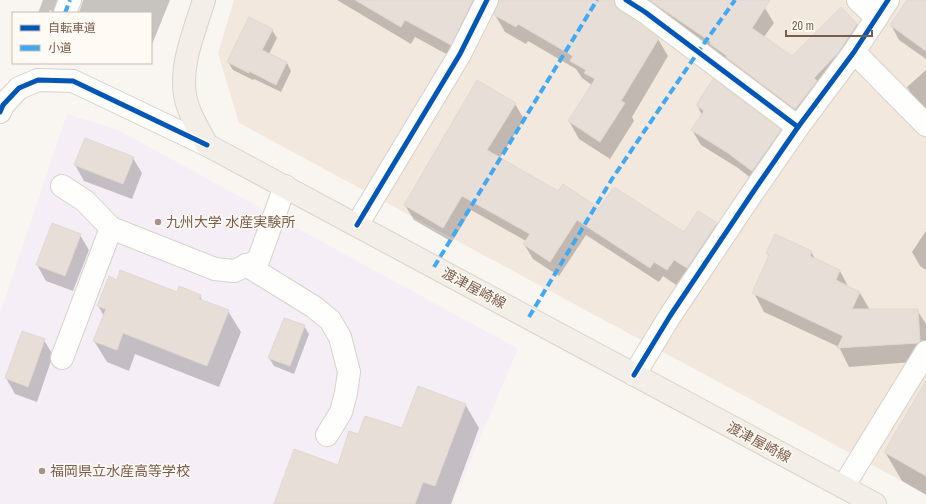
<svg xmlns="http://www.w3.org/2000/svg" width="926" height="504" viewBox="0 0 926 504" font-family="'Archivo Narrow','Noto Sans JP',sans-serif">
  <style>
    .residential { fill: #f2e8de }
    .education { fill: #f6eef6 }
    .shadow { fill: #0003 }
    .building { fill: #e6ded7; stroke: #e2d8d2 }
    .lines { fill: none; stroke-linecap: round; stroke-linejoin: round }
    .minor-casing { stroke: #d7d1cb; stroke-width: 24 }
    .major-casing { stroke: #dad1cc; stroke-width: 24 }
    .minor { stroke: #fefefd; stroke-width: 22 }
    .major { stroke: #f3eee8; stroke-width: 22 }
    .quiet { stroke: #3fa9f5; stroke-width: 4; stroke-dasharray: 8 4; stroke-linecap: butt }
    .cycleway-casing { stroke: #fffaf3; stroke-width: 8 }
    .cycleway { stroke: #0057b8; stroke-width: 5 }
    .poi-dot { fill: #a69286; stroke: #fffaf3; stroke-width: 1.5 }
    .labels { text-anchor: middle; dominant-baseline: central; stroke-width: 3; stroke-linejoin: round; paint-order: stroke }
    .poi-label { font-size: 14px; fill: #7a5c4d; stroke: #fffaf3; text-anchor: start }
    .street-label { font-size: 14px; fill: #7a5c4d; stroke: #fffaf3 }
  </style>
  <rect width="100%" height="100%" fill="#f9f5f0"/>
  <!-- residential -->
  <path class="residential" d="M234,0H926V494L239,123L218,53Z"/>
  <!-- education -->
  <path class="education" d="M67,114L118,130L518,349L452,504H0V314Z"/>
  <!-- shadow -->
  <g class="shadow">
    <path d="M43,0H70L61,13H53L51,10L49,11L51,13H38Z"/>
    <path d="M83,0H170L151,47V13H79Z"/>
    <path d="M337,0H597L658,39L668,56L632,117L634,121L610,159L579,139L569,121L592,85L582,78L576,69L528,41L526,44L505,32L495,15L498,5H496L461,62L415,37L411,44Z"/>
    <path d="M646,0H755L765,8L774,23L764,37L792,57L857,24L865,40L804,124Z"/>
    <path d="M909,0H926V59L899,40L891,25Z"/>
    <path d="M272,30L277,38L269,54L287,63L291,71L281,92L254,79L253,80L233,70L228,62Z"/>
    <path d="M926,70V113L916,102L907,87Z"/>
    <path d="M515,104L524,119L500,158L558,193L599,210L684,234L716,224L725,239L696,283L683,275L676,285L663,276L659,282L586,235L559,276L533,259L524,244L526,241L471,210L452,242L414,220L405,205Z"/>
    <path d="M697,105L780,130L789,146L761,186L738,168L701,145L692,130L702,115Z"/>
    <path d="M133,158L142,173L132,199L84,181L75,165Z"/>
    <path d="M926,231V270L920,266L912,252Z"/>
    <path d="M80,235L89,250L73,291L46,281L37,265Z"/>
    <path d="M811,252L816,260L840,271L849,288L860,293L870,310H917L926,324V361L849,367L839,347L764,312L754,293L769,257L767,253Z"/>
    <path d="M117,281L177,293L200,296L203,302L228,311L241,332L219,387L135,354L129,371L107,362L94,341L104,316L98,306Z"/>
    <path d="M304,326L309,334L294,374L274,366L269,358Z"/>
    <path d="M44,340L53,355L37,402L15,394L6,378Z"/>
    <path d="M465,404L479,428L451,504H275L338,467L359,435L403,430Z"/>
    <path d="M926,407V495L902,481L885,452Z"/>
  </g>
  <!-- building -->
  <g class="building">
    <path d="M355,0H473L451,45L405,20L401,27Z"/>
    <path d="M499,0H614L615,6L619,10L659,38L621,101L625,103L600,142L568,121L595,79L584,73L586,70L570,61L573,56L518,24L516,27L494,15Z"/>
    <path d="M649,0H770L752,28L792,56L841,7L857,24L838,53L814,78L817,81L795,109L726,57L727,56L710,44L711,42Z"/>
    <path d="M907,0H926V51L890,25Z"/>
    <path d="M249,17L273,29L262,50L287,62L276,85L249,71V73L227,62Z"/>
    <path d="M713,79L781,130L752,171L728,153L691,130L704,111L696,105Z"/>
    <path d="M477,80L516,103L487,150L558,191L563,184L599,208L614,187L684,232L698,211L717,223L687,268L674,260L667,270L654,262L650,268L577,220L550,262L523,244L530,234L462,196L443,228L404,205Z"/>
    <path d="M85,138L134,157L123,184L74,165Z"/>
    <path d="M52,223L81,234L65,276L36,265Z"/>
    <path d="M775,234L812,251L810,256L840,270L836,280L860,292L852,309H918L920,341L918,343L837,348L843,336L752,293L769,255L766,253Z"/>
    <path d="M120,270L177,292L179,286L201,295L199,299L229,310L207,366L123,333L117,350L93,341L106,309L97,306L109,276L117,280Z"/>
    <path d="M284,318L305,325L290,366L268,358Z"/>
    <path d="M22,331L45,339L28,387L5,378Z"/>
    <path d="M926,381V476L884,452Z"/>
    <path d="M418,386L466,404L435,486L423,482L415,504H274L294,449L338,465L349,431L358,434L365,416L402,428Z"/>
  </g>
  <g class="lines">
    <defs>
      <g id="minor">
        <path d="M626,0L645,12L798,127"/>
        <path d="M858,0L877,18"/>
        <path d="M65,13L70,0"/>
        <path d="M854,52L926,125"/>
        <path d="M0,112L3,105L19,88L38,80L73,81L207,145"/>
        <path d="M62,186L85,201L111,228L62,358"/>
        <path d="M357,225L460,54L487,0"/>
        <path d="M111,228L215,269L234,271L258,261L285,186"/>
        <path d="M246,265L314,307L330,320L340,337L349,372L346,393L341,412L327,435"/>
        <path d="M634,375L670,316L751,195L798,127L854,52L888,0"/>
        <path d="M843,487L926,352"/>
      </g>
      <path id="major" d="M204,0C195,30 180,63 185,95C188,113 199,130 207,145L875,504"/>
    </defs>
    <!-- minor casing -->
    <use href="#minor" class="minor-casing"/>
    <!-- major casing -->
    <use href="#major" class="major-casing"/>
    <!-- minor -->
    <use href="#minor" class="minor"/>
    <!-- major -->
    <use href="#major" class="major"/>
    <!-- quiet -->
    <g class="quiet">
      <path d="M65,13L70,0"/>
      <path d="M434,267L597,0"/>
      <path d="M529,317L612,179L698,52L735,0"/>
    </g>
    <defs>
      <g id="cycleway">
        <path d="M626,0L645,12L798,127"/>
        <path d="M0,112L3,105L19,88L38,80L73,81L207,145"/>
        <path d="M357,225L460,54L487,0"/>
        <path d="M634,375L670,316L751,195L798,127L854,52L888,0"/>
      </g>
    </defs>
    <!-- cycleway casing -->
    <use href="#cycleway" class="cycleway-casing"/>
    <!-- cycleway -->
    <use href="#cycleway" class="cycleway"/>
  </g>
  <!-- markers -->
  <g class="poi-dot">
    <circle cx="158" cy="222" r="4"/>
    <circle cx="42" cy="471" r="4"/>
  </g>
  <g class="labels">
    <!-- poi labels -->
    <g class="poi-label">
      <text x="166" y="222">九州大学 水産実験所</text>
      <text x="50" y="471">福岡県立水産高等学校</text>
    </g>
    <!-- street labels -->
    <g class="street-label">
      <text transform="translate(474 288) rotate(28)">渡津屋崎線</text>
      <text transform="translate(759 442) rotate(28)">渡津屋崎線</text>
    </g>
  </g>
  <!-- legend -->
  <rect x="12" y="12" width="140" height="52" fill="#fffaf3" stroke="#cabbb1"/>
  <rect x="20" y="25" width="20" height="6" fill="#0057b8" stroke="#cabbb1"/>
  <text x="48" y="32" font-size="12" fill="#7a5c4d">自転車道</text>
  <rect x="20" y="45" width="20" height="6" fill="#3fa9f5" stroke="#cabbb1"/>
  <text x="48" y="52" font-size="12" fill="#7a5c4d">小道</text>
  <!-- scale -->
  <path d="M786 30v6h86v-6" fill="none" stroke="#7a5c4d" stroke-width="2"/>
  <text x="792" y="30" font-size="12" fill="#7a5c4d" stroke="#fffaf3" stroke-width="3" paint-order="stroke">20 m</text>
</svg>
